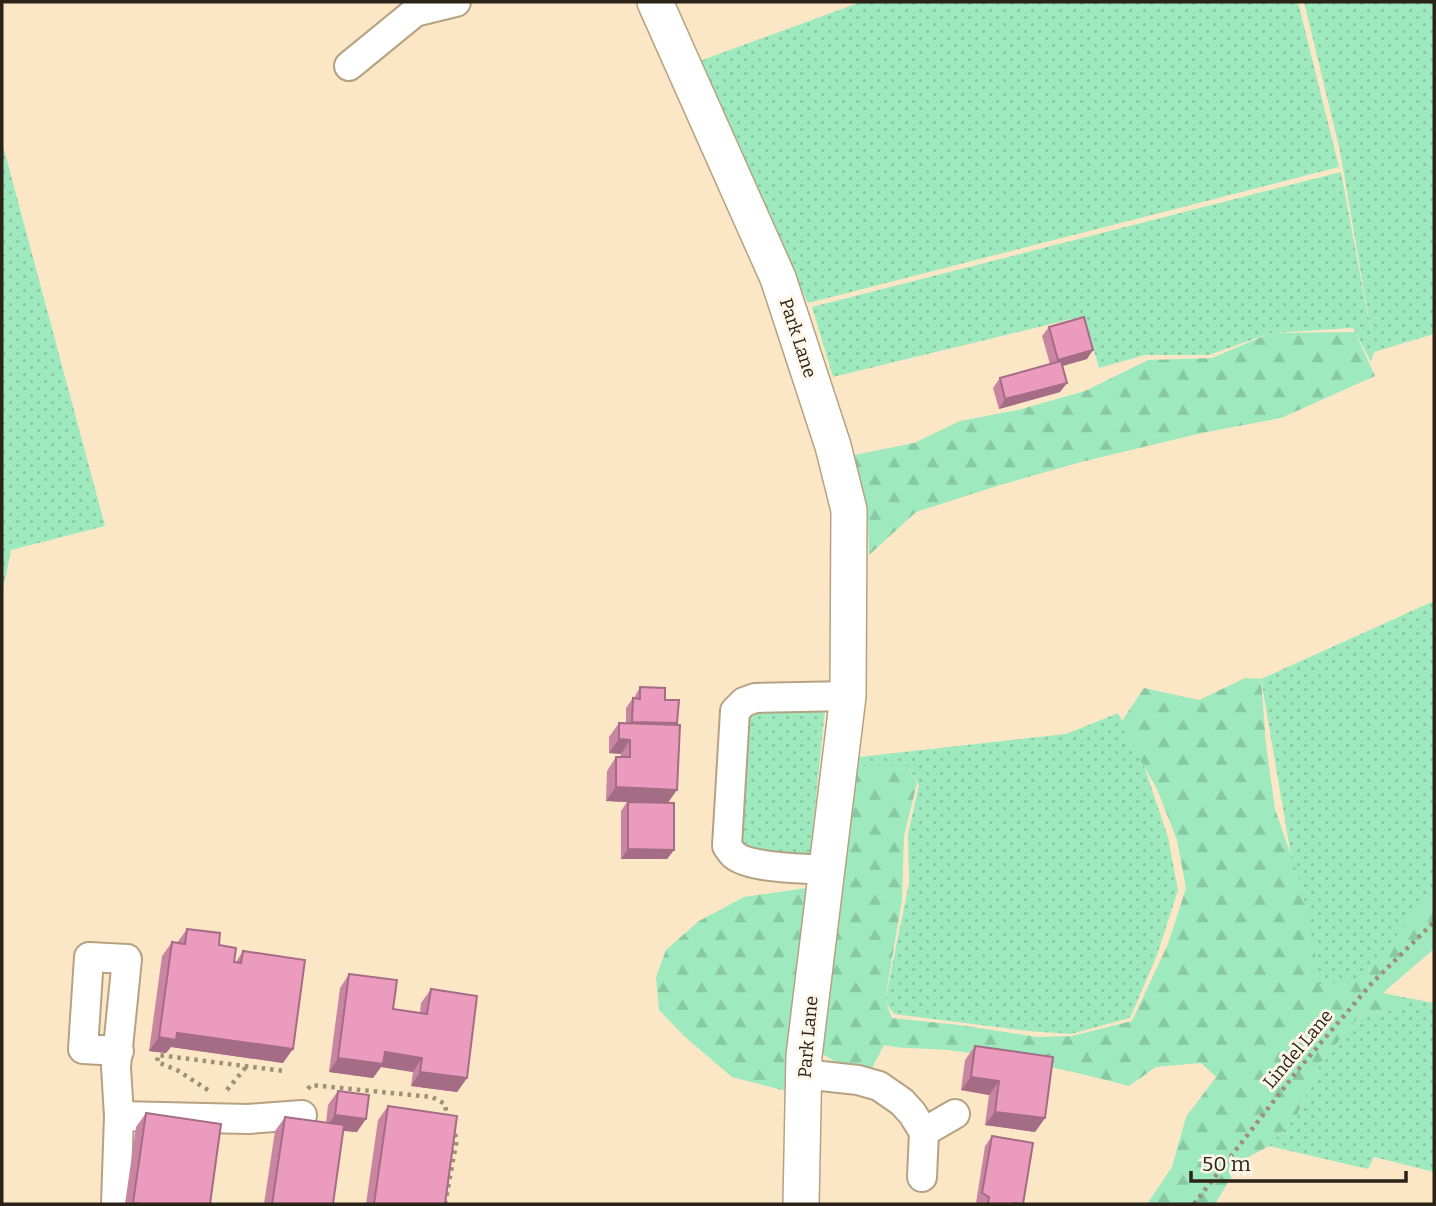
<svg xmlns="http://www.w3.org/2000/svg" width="1436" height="1206" viewBox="0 0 1436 1206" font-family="Bitter,serif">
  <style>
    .grass { fill: url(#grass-dots) }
    .forest { fill: url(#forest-firs) }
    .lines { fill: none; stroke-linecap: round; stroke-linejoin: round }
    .minor-casing { stroke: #b5a282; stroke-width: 32 }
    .major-casing { stroke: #b5a282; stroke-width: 38 }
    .path { stroke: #9e8f77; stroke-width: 4.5; stroke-dasharray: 3.5 5; stroke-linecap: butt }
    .minor { stroke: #fff; stroke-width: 28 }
    .major { stroke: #fff; stroke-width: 35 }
    .wall { fill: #ca85a3 }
    .shaded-wall { fill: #a46c85 }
    .building { fill: #eb9bbe; stroke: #a46c85; stroke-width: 2 }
    .labels { text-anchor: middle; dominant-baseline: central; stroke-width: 6; stroke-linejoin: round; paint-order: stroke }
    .street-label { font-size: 18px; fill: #2b2317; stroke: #fef6e9 }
  </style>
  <defs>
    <pattern id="grass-dots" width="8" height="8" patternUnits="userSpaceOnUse" patternTransform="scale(1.75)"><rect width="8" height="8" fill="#9ee9be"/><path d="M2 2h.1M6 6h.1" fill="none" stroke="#88c8a3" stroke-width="1.8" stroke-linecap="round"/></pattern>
    <pattern id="forest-firs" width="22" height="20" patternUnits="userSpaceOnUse" patternTransform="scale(1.75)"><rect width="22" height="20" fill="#9ee9be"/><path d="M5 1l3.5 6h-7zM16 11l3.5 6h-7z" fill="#88c8a3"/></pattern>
  </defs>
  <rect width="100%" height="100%" fill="#fbe7c5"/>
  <!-- grass -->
  <g class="grass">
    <path d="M861,2H1298L1339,167L808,303L735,151L697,62Z"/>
    <path d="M1304,2H1434V334L1374,352L1371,362L1353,328L1271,333L1209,355H1145L1099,368L1084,316L833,377L812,307L1341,172L1373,343L1340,151Z"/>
    <path d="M2,142L105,526L11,550L2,594Z"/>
    <path d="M1434,601V949L1377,998L1314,991L1261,679Z"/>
    <path d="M767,709H825L810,856L760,853L741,841L749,716Z"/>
    <path d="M1118,713L1143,763L1168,837L1178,890L1157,955L1130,1018L1071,1034L1028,1031L894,1014L885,1001L909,883L908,834L919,785L907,766L855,768L859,757L1066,734Z"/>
    <path d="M1403,997L1434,1003V1172L1374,1157L1368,1169L1269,1146L1297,1115L1321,1062L1361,1014C1380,1013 1392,1015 1403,997Z"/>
  </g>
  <!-- forest -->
  <g class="forest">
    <path d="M1355,332L1375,376L1281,418L1202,433L1081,462L997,486L916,512L869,555L868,514L854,455L914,443L960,421L1018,410L1085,391L1148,360L1212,358L1271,333Z"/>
    <path d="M1245,678L1261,679L1266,745L1275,809L1301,885L1314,947L1319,984L1356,982L1385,951L1417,909L1434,892V942L1421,953L1383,993L1403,997C1392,1015 1380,1013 1361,1014L1321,1062L1297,1115L1269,1146L1241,1161L1215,1204H1147L1172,1167L1186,1117L1216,1077L1201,1063L1156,1067L1129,1086C1070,1070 1009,1057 948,1050C926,1048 907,1050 884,1045L870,1072H854L819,1052L850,794L859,766H907L917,783L904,836L902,900L885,1000L892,1018L959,1025L1037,1037L1072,1036L1132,1021L1168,944L1186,888L1177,840L1157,789L1120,724L1144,688L1199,700Z"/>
    <path d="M806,888L790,1025L786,1091L732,1077L685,1037L659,1010L656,977L666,950L699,921L744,897Z"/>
  </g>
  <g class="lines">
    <defs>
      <g id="minor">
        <path d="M349,66L415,12L456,2"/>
        <path d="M827,870C805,868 751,869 734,855C731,852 729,849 727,846L735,711L744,702L755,698L848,696"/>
        <path d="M803,1074L858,1080L879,1086L902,1102L912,1113L924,1132L922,1177"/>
        <path d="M119,1116L248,1119L302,1115"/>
        <path d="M924,1132L955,1114"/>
        <path d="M116,1204L119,1116L116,1067L127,959L89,957L83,1049L119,1051"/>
      </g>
      <path id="major" d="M655,2L778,278L833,446L849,510L848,696L804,1056L801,1204"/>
    </defs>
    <!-- minor casing -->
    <use href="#minor" class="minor-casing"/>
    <!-- major casing -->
    <use href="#major" class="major-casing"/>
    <!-- path -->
    <g class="path">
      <path d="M308,1089L311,1085L432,1097L445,1104L447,1117"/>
      <path d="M208,1090L177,1070L157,1062L158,1055L284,1071"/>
      <path d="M227,1090L246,1067"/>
      <path d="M445,1204L457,1139L453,1130"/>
      <path d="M1194,1204L1297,1071L1371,984L1434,922"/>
    </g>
    <!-- minor -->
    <use href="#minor" class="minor"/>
    <!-- major -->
    <use href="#major" class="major"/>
  </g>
  <!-- wall -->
  <g class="wall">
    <path d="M1049,327L1087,359L1062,366L1060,392L999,409L993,388L1000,378L1050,364L1042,336Z"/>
    <path d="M640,687L665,700L676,725L668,803L674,850L667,859H621V811L627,802L606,801L607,771L616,757H620L621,754L609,753V737L619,723H626V708L633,698H634Z"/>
    <path d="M187,929L219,945L234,962H236L243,951L283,1063L171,1047L166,1053L149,1051L162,956L172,942L177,943Z"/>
    <path d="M349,974L393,1009L420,1013L421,1003L431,989L467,1078L457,1092L411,1086L413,1072L381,1067L373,1078L329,1072L340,988Z"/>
    <path d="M975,1046L1045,1118L1035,1132L985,1125L989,1095L961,1090L965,1060Z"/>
    <path d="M338,1091L357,1132L343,1131L333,1204H264L275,1131L285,1117L326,1123L328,1105Z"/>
    <path d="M388,1106L445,1204H366L378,1120Z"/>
    <path d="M146,1113L210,1204H125L136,1127Z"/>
    <path d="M992,1136L1023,1204H979L976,1203L985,1146Z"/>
  </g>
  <!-- shaded-wall -->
  <g class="shaded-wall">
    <path d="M1093,350L1087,359L1052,369L1058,360Z"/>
    <path d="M1067,383L1060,392L999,409L1005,399Z"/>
    <path d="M632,722L677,723L671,732L626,731Z"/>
    <path d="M619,739L630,740L621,754L609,753Z"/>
    <path d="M616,787L677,790L667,804L606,801Z"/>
    <path d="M628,849L674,850L667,859H621Z"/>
    <path d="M177,1033L293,1049L283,1063L171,1047L166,1053L149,1051L159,1037Z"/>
    <path d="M385,1052L422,1058L413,1072L381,1067L373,1078L329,1072L338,1058Z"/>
    <path d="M420,1072L467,1078L457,1092L411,1086Z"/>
    <path d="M971,1077L999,1081L989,1095L961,1090Z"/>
    <path d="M995,1112L1045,1118L1035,1132L985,1125Z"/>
    <path d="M335,1115L366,1119L357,1132L325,1129Z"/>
  </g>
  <!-- building -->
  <g class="building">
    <path d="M1084,317L1093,350L1058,360L1049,327Z"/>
    <path d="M1061,361L1067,383L1005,399L1000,378Z"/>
    <path d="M640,687L665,688V700H679L677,723L632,722L633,698L640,699Z"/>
    <path d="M619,723L680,725L677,790L616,787V757H630V740L619,739Z"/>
    <path d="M628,802L674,803V850L628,849Z"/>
    <path d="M187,929L220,933L219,945L236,948L234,962L241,963L243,951L305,960L293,1049L177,1033L176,1040L159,1037L172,942L185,944Z"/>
    <path d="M349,974L397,980L393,1009L427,1014L431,989L477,996L467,1078L420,1072L422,1058L385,1052L383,1064L338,1058Z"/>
    <path d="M975,1046L1053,1057L1045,1118L995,1112L999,1081L971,1077Z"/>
    <path d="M338,1091L369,1095L366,1119L335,1115Z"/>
    <path d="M388,1106L457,1116L445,1204H374Z"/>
    <path d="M146,1113L221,1124L210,1204H143L133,1203Z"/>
    <path d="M285,1117L344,1125L333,1204H272Z"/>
    <path d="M992,1136L1033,1143L1023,1204L1014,1203L1013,1204H988L989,1197L982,1193Z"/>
  </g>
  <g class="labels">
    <!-- street labels -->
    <g class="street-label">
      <text transform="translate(798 338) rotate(72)">Park Lane</text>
      <text transform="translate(808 1037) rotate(-85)">Park Lane</text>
      <text transform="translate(1298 1049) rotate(-50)">Lindel Lane</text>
    </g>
  </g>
  <!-- border -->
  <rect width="1436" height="1206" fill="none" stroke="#2b2317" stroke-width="7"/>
  <!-- scale -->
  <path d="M1191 1171v10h215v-10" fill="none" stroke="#2b2317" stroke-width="3.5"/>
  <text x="1202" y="1171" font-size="21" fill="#2b2317" stroke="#fef6e9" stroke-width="5" paint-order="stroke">50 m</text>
</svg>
